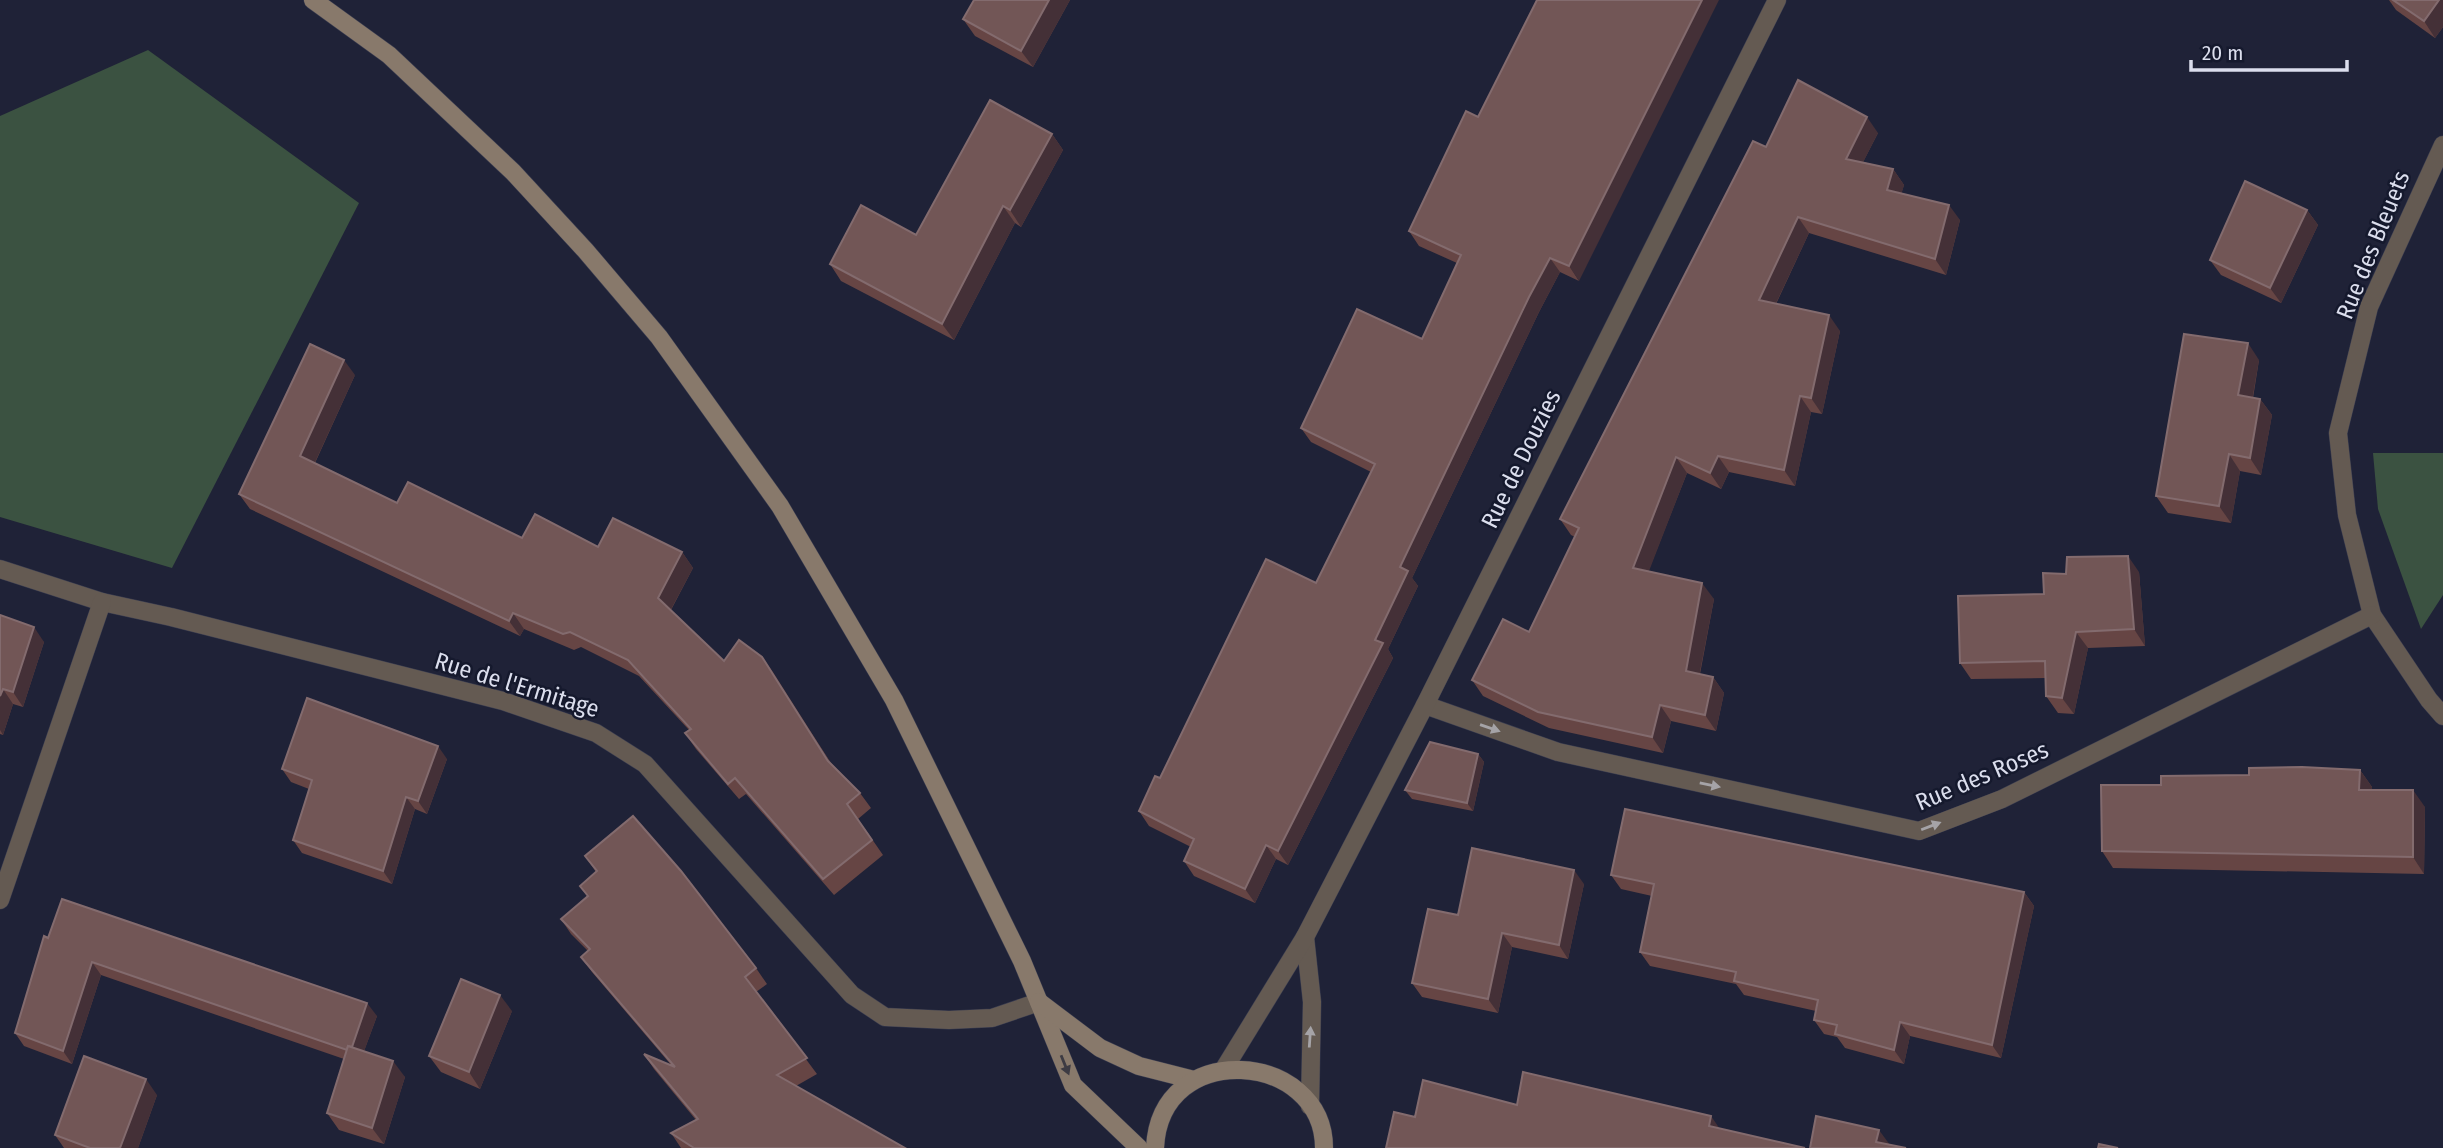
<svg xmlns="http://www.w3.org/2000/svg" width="2443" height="1148" viewBox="0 0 2443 1148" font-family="'Fira Sans Condensed',sans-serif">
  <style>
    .green { fill: #3b5241 }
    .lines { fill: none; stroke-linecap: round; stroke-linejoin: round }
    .street-casing { stroke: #393c50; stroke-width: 19 }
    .secondary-casing { stroke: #393c50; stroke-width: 19 }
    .street { stroke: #645a52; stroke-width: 18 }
    .secondary { stroke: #88796b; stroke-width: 18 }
    .wall { fill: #664544 }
    .shaded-wall { fill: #443037 }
    .building { fill: #725656; stroke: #836b6e; stroke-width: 2 }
    .oneway { fill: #a5a3a7 }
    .oneway2 { fill: #3d3b43 }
    .labels { text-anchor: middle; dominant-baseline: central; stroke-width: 5; stroke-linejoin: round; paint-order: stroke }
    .street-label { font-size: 24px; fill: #dbdeed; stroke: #15192d }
  </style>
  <rect width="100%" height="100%" fill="#1f2237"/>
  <!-- green -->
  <g class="green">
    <path d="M148,50L359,203L172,568L0,517V116Z"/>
    <path d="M2373,453H2443V595L2421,629L2378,509Z"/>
  </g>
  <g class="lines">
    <defs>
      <g id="street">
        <path d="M2443,145L2369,307L2338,433L2347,515L2372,615L2429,700L2443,716"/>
        <path d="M0,569L102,602L171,617L503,701L596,733L645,764L852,995L885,1017L949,1020L992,1018L1039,1002"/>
        <path d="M1425,705L1558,752L1919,831L2002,799L2372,615"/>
        <path d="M0,900L102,602"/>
        <path d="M1305,937L1312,1002L1310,1106"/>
        <path d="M1224,1069L1305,937L1425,705L1777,0"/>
      </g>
      <g id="secondary">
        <path d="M313,0L389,55L513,172L585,250L659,337L780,506L894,700L1022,961L1073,1085L1139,1148"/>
        <path d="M1039,1002L1100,1048L1139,1066L1194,1080"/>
        <path d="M1155,1148C1160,1037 1324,1051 1324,1148"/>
      </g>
    </defs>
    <!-- street casing -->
    <use href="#street" class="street-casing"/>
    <!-- secondary casing -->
    <use href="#secondary" class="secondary-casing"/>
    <!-- street -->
    <use href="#street" class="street"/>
    <!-- secondary -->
    <use href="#secondary" class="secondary"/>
  </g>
  <!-- wall -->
  <g class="wall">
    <path d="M974,0H1070L1033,67L975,36L963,19Z"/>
    <path d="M2389,0H2443V27L2435,38L2396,10Z"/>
    <path d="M1478,117L1579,281L1560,272L1539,312L1412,578L1418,586L1388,649L1393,658L1288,865L1276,859L1255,903L1194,876L1184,861L1191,847L1149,826L1139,811L1160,778L1316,583L1371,472L1311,442L1301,428L1422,339L1457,263L1419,246L1409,231Z"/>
    <path d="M1878,133L1863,162L1893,169L1904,185L1901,194L1960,220L1946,275L1809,233L1776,304L1840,331L1822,414L1811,412L1795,486L1729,472L1721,489L1687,473L1648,572L1714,599L1700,674L1713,677L1724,693L1716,731L1671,721L1663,753L1549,728L1483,696L1472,680L1529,632L1575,537L1571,535L1560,519L1766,147Z"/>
    <path d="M1052,134L1063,150L1021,227L1015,223L954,340L841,281L830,264L916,235Z"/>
    <path d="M2307,210L2318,225L2281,303L2221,275L2210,260Z"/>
    <path d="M2259,360L2253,398L2260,399L2272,415L2261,475L2240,471L2231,523L2168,513L2156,496Z"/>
    <path d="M355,375L315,463L397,503L522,538L598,547L682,552L693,568L671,610L724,661L762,657L831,763L860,793L871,808L858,819L883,855L834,895L746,794L739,799L696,749L685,733L689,730L639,676L581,647L574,650L524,629L520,636L250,509L239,494Z"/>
    <path d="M2139,572L2145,646L2088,648L2074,714L2058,713L2046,696V678L1971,679L1960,663L2044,594Z"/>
    <path d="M0,615L44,642L23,707L13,704L3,735L0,734Z"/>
    <path d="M1478,754L1484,762L1473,811L1412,799L1405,790Z"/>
    <path d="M447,759L427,814L415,809L392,884L302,853L293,840L309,789L291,782L282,769Z"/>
    <path d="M2360,770L2372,787V790L2425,807L2424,874L2113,868L2102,851L2161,785L2249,775Z"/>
    <path d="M585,856L756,968L767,984L756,992L817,1074L796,1086L905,1148H681L671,1133L696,1120L654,1069L644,1054L672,1066L592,972L581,957L588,951L571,934L561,919L587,896L580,886L596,872Z"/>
    <path d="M1611,875L2024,892L2034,906L2001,1058L1910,1036L1904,1064L1845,1048L1837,1037L1824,1034L1814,1020L1816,1011L1744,995L1736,984L1650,966L1640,952L1652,896L1621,889Z"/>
    <path d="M1584,884L1568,959L1512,947L1498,1013L1422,997L1412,983L1458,915Z"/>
    <path d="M44,936L377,1016L364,1051L405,1077L384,1144L339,1130L327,1113L344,1059L101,975L72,1064L24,1046L15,1033Z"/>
    <path d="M512,1011L480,1089L441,1072L429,1056Z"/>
    <path d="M157,1095L138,1148H64L55,1135Z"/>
  </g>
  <!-- shaded-wall -->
  <g class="shaded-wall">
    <path d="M1049,0H1070L1033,67L1021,51Z"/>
    <path d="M1702,0H1719L1579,281L1569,266Z"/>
    <path d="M2439,0H2443V27L2435,38L2424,21Z"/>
    <path d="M1867,117L1878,133L1857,174L1846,159Z"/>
    <path d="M1052,134L1063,150L1021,227L1010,210Z"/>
    <path d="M1893,169L1904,185L1898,206L1887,190Z"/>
    <path d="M1949,205L1960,220L1946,275L1935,259Z"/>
    <path d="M1003,206L1015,223L954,340L942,324Z"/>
    <path d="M2307,210L2318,225L2281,303L2270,288Z"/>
    <path d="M1798,217L1809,233L1770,316L1759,300Z"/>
    <path d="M1550,258L1560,272L1539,312L1412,578L1418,586L1388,649L1393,658L1288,865L1278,851L1375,640L1400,567L1529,297Z"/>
    <path d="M1829,315L1840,331L1822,414L1811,398Z"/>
    <path d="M2248,343L2259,360L2250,412L2238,395Z"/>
    <path d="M344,360L355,375L311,471L300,456Z"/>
    <path d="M1800,396L1811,412L1795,486L1784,470Z"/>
    <path d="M2260,399L2272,415L2261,475L2250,458Z"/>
    <path d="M2229,454L2240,471L2231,523L2219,506Z"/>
    <path d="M1718,456L1729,472L1721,489L1710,473Z"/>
    <path d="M1676,457L1687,473L1644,584L1633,568Z"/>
    <path d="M682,552L693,568L669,613L658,598Z"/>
    <path d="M2128,556L2139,572L2145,646L2134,629Z"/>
    <path d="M1702,583L1714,599L1697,687L1686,671Z"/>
    <path d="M513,613L524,629L520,636L509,621Z"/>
    <path d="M34,627L44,642L23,707L13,692Z"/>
    <path d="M2076,632L2088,648L2074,714L2062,698Z"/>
    <path d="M762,657L773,672L839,776L828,761Z"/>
    <path d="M1713,677L1724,693L1716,731L1705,715Z"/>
    <path d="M3,689L13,704L3,735L0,730V696Z"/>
    <path d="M1660,705L1671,721L1663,753L1652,737Z"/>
    <path d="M438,746L447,759L427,814L418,801Z"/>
    <path d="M1478,754L1484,762L1473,811L1467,803Z"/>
    <path d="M2360,770L2372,787L2371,807L2359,790Z"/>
    <path d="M2413,790L2425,807L2424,874L2413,857Z"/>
    <path d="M406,797L415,809L392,884L383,871Z"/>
    <path d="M1266,845L1276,859L1255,903L1245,889Z"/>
    <path d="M1574,870L1584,884L1568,959L1559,945Z"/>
    <path d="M2024,892L2034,906L2001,1058L1992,1045Z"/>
    <path d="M1502,933L1512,947L1498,1013L1488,999Z"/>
    <path d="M92,962L101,975L72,1064L63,1051Z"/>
    <path d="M500,995L512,1011L480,1089L469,1072Z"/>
    <path d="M367,1003L377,1016L359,1065L350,1052Z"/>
    <path d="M1900,1022L1910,1036L1904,1064L1894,1050Z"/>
    <path d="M393,1061L405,1077L384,1144L372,1128Z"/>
    <path d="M146,1079L157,1095L138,1148H120Z"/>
    <path d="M1711,1116L1722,1132L1709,1126Z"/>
    <path d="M1879,1130L1890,1145L1876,1142Z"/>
  </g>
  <!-- building -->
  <g class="building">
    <path d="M974,0H1049L1021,51L963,19Z"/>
    <path d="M1537,0H1702L1569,266L1550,258L1529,297L1400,567L1408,571L1375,640L1383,643L1278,851L1266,845L1245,889L1184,861L1194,839L1139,811L1155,776L1160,778L1266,559L1316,583L1375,464L1301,428L1357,309L1422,339L1461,255L1409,231L1466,111L1478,117Z"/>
    <path d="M2393,0H2439L2424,21Z"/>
    <path d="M1798,80L1867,117L1846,159L1893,169L1887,190L1949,205L1935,259L1798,217L1759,300L1829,315L1811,398L1800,396L1784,470L1718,456L1710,473L1676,457L1633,568L1702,583L1686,671L1713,677L1705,715L1660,705L1652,737L1538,712L1472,680L1503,619L1529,632L1579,528L1560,519L1753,141L1766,147Z"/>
    <path d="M990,100L1052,134L1010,210L1003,206L942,324L830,264L861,205L916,235Z"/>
    <path d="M2245,181L2307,210L2270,288L2210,260Z"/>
    <path d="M2184,334L2248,343L2238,395L2260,399L2250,458L2229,454L2219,506L2156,496Z"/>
    <path d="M310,344L344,360L300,456L397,503L408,482L522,538L535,514L598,547L613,518L682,552L658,598L724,661L739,640L762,657L828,761L860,793L847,804L872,840L823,879L735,778L728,784L685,733L691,729L628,660L570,632L563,634L513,613L509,621L239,494Z"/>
    <path d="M2128,556L2134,629L2076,632L2062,698L2046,696L2045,661L1960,663L1958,596L2044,594L2043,573L2066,574L2067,557Z"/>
    <path d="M0,615L34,627L13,692L3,689L0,696Z"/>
    <path d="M307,698L438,746L418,801L406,797L383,871L293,840L312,780L282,769Z"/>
    <path d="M1430,742L1478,754L1467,803L1405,790Z"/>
    <path d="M2302,767L2360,770L2359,790H2413V857L2102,851L2101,785H2161V776L2249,775V768Z"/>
    <path d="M1625,809L2024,892L1992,1045L1900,1022L1894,1050L1835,1034L1837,1025L1814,1020L1818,1000L1734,981L1736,972L1640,952L1654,884L1611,875Z"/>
    <path d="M633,816L681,871L756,968L745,977L807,1058L777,1075L905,1148H694L671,1133L698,1119L644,1054L675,1067L581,957L590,949L561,919L588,896L580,886L597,871L585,856Z"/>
    <path d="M1472,848L1574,870L1559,945L1502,933L1488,999L1412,983L1428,909L1458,915Z"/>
    <path d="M62,899L367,1003L352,1047L348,1046L347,1050L92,962L63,1051L15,1033L44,936L48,938Z"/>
    <path d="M461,979L500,995L469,1072L429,1056Z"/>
    <path d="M348,1046L393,1061L372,1128L327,1113Z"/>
    <path d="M84,1056L146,1079L120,1148H90L55,1135Z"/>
    <path d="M1523,1072L1711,1116L1709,1126L1805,1148H1386L1394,1112L1415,1117L1423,1080L1517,1105Z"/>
    <path d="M1816,1116L1879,1130L1876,1142L1906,1148H1810Z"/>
    <path d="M2099,1144L2118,1148H2098Z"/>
  </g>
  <!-- one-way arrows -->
  <defs><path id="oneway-solid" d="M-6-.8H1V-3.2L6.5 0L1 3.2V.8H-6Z" transform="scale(1.75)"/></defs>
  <g class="oneway">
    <use href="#oneway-solid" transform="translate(1490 728) rotate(19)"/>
    <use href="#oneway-solid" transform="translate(1710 785) rotate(12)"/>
    <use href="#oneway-solid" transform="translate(1931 826) rotate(-21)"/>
    <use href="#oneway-solid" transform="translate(1310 1037) rotate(-86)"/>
  </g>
  <use class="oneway2" href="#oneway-solid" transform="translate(1065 1065) rotate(68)"/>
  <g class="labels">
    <!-- street labels -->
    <g class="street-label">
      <text transform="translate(2373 245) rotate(-68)">Rue des Bleuets</text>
      <text transform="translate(1521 459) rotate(-64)">Rue de Douzies</text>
      <text transform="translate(517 685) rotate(17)">Rue de l'Ermitage</text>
      <text transform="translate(1982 776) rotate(-23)">Rue des Roses</text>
    </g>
  </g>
  <!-- scale -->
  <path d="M2191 60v10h156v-10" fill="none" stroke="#dbdeed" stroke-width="3.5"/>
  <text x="2202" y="60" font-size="21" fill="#dbdeed" stroke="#15192d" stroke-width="5" paint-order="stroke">20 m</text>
</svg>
